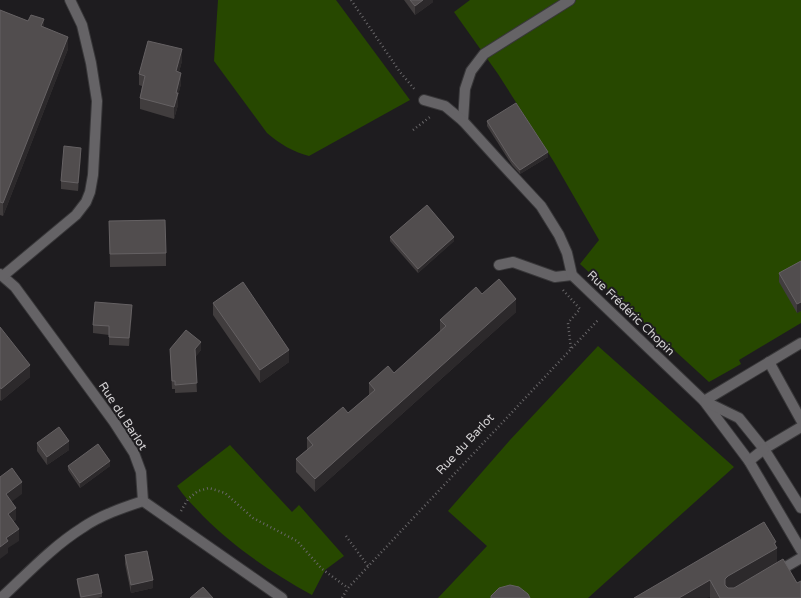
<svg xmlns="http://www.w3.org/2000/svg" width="801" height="598" viewBox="0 0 801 598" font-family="'Varela Round',sans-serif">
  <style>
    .green { fill: #274800 }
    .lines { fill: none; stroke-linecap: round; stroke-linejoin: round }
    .lane-casing { stroke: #383739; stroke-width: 12 }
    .street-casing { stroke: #383739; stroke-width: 12 }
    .path { stroke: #696769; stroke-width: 2.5; stroke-dasharray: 1 3; stroke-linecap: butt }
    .lane { stroke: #656366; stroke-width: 10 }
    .street { stroke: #656366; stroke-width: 10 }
    .wall { fill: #413d3e }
    .shaded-wall { fill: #2c292b }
    .building { fill: #514d4e; stroke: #656163 }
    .labels { text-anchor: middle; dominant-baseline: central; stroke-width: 4; stroke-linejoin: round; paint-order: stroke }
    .street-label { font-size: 12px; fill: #d2d0d2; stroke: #1e1c1f }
  </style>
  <rect width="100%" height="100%" fill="#1e1c1f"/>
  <!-- green -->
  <g class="green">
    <path d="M218,0H336L410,100L309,156C293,152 280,144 267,133L214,61Z"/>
    <path d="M470,0H801V323L739,360L741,364L709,382L580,264L599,240L554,162L498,74L454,12Z"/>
    <path d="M598,346L734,467L588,598H438L487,546L448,511L510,440Z"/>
    <path d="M230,445L292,512L299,505L344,556L325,570L312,595C271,572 236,549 203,516C194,506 184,497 177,486Z"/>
  </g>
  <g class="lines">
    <defs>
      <g id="lane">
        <path d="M463,121L465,89L471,71L484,54L570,0"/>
        <path d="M499,265L513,262L555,277L572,275"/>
        <path d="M769,362L801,420"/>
        <path d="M704,401L801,343"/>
        <path d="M764,449L801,427"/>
      </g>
      <g id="street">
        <path d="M424,100L445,106L463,121L502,164L541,206L559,235L567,253L572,275L704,401L749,461L801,550"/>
        <path d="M0,274L15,287L114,422L134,453L141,472L143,501L282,598"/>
        <path d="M3,276L76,215L86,202L90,192L93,175L97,101L91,63L82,25L70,0"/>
        <path d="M706,402L739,418L764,449L801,508"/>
        <path d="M749,461L764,449"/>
        <path d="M777,572L801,558"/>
        <path d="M1,598C27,574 52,547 82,528C101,515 122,508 143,501"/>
      </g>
    </defs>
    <!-- lane casing -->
    <use href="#lane" class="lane-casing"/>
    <!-- street casing -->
    <use href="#street" class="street-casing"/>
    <!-- path -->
    <g class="path">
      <path d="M351,0L400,72L416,91"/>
      <path d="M413,130L430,117"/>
      <path d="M563,290L580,309L568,323L571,349"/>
      <path d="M181,511L188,499L198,491L209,488L225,493L253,518L297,541L322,569L348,588"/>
      <path d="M346,536L368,566"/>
      <path d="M342,598L348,588L599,319"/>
    </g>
    <!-- lane -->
    <use href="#lane" class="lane"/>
    <!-- street -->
    <use href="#street" class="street"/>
  </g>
  <!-- wall -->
  <g class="wall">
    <path d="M404,0H433V2L415,15Z"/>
    <path d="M0,10L44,27L68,49L3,216L0,215Z"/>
    <path d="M182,61L179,72L181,84L178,95V105L174,119L140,109V98L142,86L139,85V74Z"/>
    <path d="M487,121L548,157L520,174L512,165L487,126Z"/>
    <path d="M81,156L78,191L61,189V181Z"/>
    <path d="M109,221L166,253V266L110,267Z"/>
    <path d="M390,237L454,241L418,273L390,241Z"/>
    <path d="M801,261V311L797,313L779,282V273Z"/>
    <path d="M482,294L516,312L315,492L296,472V459L307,450V438L348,413L369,395V383L394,373L440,332V320Z"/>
    <path d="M213,303L289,362L260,383L213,315Z"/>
    <path d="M132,313L129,346L109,345V335L93,333V325Z"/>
    <path d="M0,327L30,377L1,401L0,400Z"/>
    <path d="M170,349L201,350L195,357L197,392L175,393V389H172Z"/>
    <path d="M37,443L69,450L47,465L37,451Z"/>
    <path d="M68,466H110L80,488L68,470Z"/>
    <path d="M776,547L777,563L801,598H710V597L634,598Z"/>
    <path d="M125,555L153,588L131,593L125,564Z"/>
    <path d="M77,579L102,593V597L98,598H80L77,583Z"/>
  </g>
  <!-- shaded-wall -->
  <g class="shaded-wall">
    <path d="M423,0H433V2L415,15V6Z"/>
    <path d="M44,19V32L41,26Z"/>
    <path d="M68,37V49L3,216V203Z"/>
    <path d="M182,49V61L176,83V71Z"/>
    <path d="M181,73V84L178,95V105L174,119V107L176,93Z"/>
    <path d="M81,148V156L78,191V183Z"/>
    <path d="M548,152V157L520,174V170Z"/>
    <path d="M454,237V241L418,273V269Z"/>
    <path d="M516,299V312L315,492V479Z"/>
    <path d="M801,302V311L797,313V304Z"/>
    <path d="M132,305V313L129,346V338Z"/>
    <path d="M201,342V350L195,358V349Z"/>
    <path d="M289,350V362L260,383V370Z"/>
    <path d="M30,365V377L1,401V389Z"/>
    <path d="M69,441V450L47,465V457Z"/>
    <path d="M110,461V466L80,488V483Z"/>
    <path d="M22,482V494L6,506V494Z"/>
    <path d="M16,508V520L8,526V514Z"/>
    <path d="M19,529V541L8,548V553L0,559V547L6,538Z"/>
    <path d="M776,542V549L777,548V564L725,595V579L728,576Z"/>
    <path d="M153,580V588L131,593V585Z"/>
    <path d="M710,580V597L707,598H679Z"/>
  </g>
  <!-- building -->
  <g class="building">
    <path d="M410,0H423L415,6Z"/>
    <path d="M0,10L28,21L31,15L44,19L41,26L68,37L3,203L0,202Z"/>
    <path d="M148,41L182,49L176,71L181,73L176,93H178L174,107L140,98L145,76L139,74Z"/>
    <path d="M516,103L548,152L520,170L512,161L487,121Z"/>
    <path d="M64,146L81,148L78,183L61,181Z"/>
    <path d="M427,205L454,237L418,269L390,237Z"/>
    <path d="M165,220L166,253L110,254L109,221Z"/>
    <path d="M801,261V302L797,304L779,273Z"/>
    <path d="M499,279L516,299L315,479L296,459L313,445L307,438L343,407L348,413L375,390L369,383L388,366L394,373L446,326L440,320L476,287L482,294Z"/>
    <path d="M243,282L289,350L260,370L213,303Z"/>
    <path d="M95,302L132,305L129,338L109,337V326L93,325Z"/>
    <path d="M0,327L30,365L1,389L0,387Z"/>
    <path d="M186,330L201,342L195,349L197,383L175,385V381H172L170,349Z"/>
    <path d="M59,427L69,441L47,457L37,443Z"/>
    <path d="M98,444L110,461L80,483L68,466Z"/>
    <path d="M12,468L22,482L6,494L16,508L8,514L19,529L6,538L8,541L0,547V477Z"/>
    <path d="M764,522L776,542L774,543L777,548L728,576L725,579V585L728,588H734L783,559L797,583L801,581V598H720L710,580L679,598H634Z"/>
    <path d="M147,551L153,580L131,585L125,555Z"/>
    <path d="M98,574L102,593L81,597L77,579Z"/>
    <path d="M510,585L519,587L528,594L530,598H491V596L499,588Z"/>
    <path d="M203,587L213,598H190Z"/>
  </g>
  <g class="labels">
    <!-- street labels -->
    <g class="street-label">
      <text transform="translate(631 313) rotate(44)">Rue Frédéric Chopin</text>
      <text transform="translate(123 416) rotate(57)">Rue du Barlot</text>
      <text transform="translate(465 444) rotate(-47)">Rue du Barlot</text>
    </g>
  </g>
</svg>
